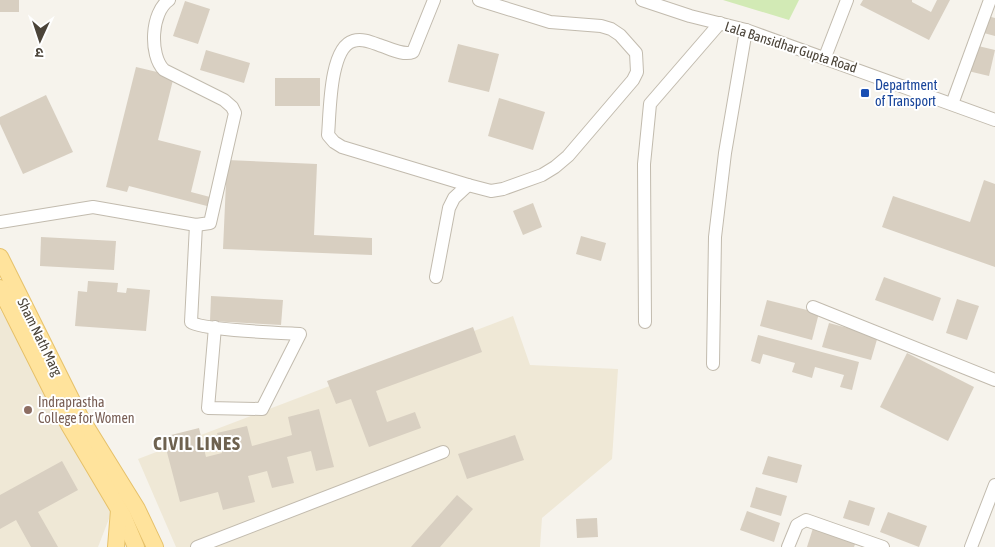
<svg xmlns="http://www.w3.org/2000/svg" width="995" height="547" viewBox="0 0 995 547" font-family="'Asap Condensed','Noto Sans Devanagari',sans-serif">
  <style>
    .education { fill: #efe8d6 }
    .green { fill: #d2eab5 }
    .building { fill: #d8cfc1 }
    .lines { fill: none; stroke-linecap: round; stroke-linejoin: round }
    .minor-casing { stroke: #c2bbae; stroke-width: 14 }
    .major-casing { stroke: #e6c16a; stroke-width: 18 }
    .minor { stroke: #fff; stroke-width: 12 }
    .major { stroke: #ffe39c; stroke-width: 16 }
    .transit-dot { fill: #1a4fb4; stroke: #fff; stroke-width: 2 }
    .education-dot { fill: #8d6e63; stroke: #fff; stroke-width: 2 }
    .labels { text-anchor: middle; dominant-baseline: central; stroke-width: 4; stroke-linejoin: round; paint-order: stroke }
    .street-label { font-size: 14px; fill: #4b4439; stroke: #fff }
    .transit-label { font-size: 14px; fill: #164399; stroke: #fff; text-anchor: start }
    .education-label { font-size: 14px; fill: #785e54; stroke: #fff; text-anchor: start }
    .district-label { font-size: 19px; font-weight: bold; letter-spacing: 1px; fill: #6e6250; stroke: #fff }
  </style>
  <rect width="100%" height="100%" fill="#f6f3ec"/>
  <!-- education -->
  <g class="education">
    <path d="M0,309L112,511L98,547H0Z"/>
    <path d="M513,316L530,365L618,369L612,459L542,518L540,547H176L138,459Z"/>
  </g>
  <!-- green -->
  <path class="green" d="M723,0H799L789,20Z"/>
  <!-- building -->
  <g class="building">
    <rect x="0" y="0" width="19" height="12"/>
    <path d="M863,0H912V2L931,12L937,0H950L929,40L860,5Z"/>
    <path d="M185,1L210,9L198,44L173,36Z"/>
    <path d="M984,15L995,18V36L980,32Z"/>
    <path d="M458,44L499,54L489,92L448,82Z"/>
    <path d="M974,45L995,50L989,76L968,71Z"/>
    <path d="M206,50L250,63L244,83L200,70Z"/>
    <path d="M136,67L174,76L158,140L201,151L191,192L210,197L207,206L129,186L127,192L106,187Z"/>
    <rect x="275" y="78" width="45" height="28"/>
    <path d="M46,95L73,152L23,174L0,124V117Z"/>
    <path d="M499,98L545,112L533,150L488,136Z"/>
    <path d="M227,160L317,164L314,235L372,238V255L223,249Z"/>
    <path d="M984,180L995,184V267L882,227L893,196L970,222Z"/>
    <path d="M533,203L542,227L523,235L513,211Z"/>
    <path d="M581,236L606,243L601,261L576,254Z"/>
    <path d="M41,237L116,241L114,270L40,266Z"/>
    <path d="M884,277L941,298L933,321L875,300Z"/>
    <path d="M88,281L118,283L117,292L126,293L127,288L150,290L146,331L75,326L78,291L87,292Z"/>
    <path d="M211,296L283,300L281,325L210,321Z"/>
    <path d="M957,299L979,306L967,340L946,333Z"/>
    <path d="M767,300L819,313L812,340L760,326Z"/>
    <path d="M829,323L878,336L871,360L822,347Z"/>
    <path d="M473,327L482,352L376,391L387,422L415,412L421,428L369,447L351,399L336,404L327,381Z"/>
    <path d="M758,335L859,362L852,390L840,387L844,375L815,367L812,378L792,372L795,363L763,354L760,364L751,361Z"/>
    <path d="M907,353L974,387L948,441L880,407Z"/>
    <path d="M319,409L334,467L316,471L311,451L287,457L294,483L272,488L267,471L248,476L255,502L223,510L218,492L180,502L163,437L199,428L206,457L222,453L217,433L247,426L252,446L292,435L288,417Z"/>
    <path d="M515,435L524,460L467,479L458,454Z"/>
    <path d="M768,456L802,465L797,483L762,474Z"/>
    <path d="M62,461L78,490L38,512L58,547H31L16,520L0,529V495Z"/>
    <path d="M756,487L787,496L781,516L750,507Z"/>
    <path d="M457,495L473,509L440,547H411Z"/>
    <path d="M849,500L875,508L869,526L843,518Z"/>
    <path d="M747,511L780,523L774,542L740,530Z"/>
    <path d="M888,512L927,526L919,547L880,532Z"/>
    <path d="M597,518L598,537L577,538L576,519Z"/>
    <path d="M814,525L857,539L854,547H807Z"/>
  </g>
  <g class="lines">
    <defs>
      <g id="minor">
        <path d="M434,0L413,52C403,56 389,48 379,45C371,42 362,38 353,41C329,48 330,115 328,135L334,142L342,147L468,185L491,191L503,189L542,175L555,167L568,156L633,80L637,72L636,53L620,35L611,29L601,26L550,22L479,0"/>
        <path d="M642,0L690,16L746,30L995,120"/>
        <path d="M825,57L847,0"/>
        <path d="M952,104L990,0"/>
        <path d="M0,222L93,207L196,225L210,223L235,113L232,107L224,100L164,70C149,55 151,12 169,0"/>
        <path d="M196,225L191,322C201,330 282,333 300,334L262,409L208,408L215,327"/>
        <path d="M436,277L449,208L454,198L468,185"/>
        <path d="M813,307L995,380"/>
        <path d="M645,322L644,164L650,104L720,23"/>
        <path d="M713,364L715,237L725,153L746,30"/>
        <path d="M197,547L443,452"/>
        <path d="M788,547L797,525L806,520L883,547"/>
        <path d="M971,547L995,485"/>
      </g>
      <g id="major">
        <path d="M0,257L80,417L137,509L155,547"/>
        <path d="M0,288L69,425L123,516L136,547"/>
        <path d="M116,547L119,510"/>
      </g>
    </defs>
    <!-- minor casing -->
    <use href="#minor" class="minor-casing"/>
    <!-- major casing -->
    <use href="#major" class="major-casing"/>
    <!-- minor -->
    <use href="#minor" class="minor"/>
    <!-- major -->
    <use href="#major" class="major"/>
  </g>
  <!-- markers -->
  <rect class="transit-dot" x="860" y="88" width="10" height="10" rx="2.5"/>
  <circle class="education-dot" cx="28" cy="410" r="5"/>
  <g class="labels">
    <!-- street labels -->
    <g class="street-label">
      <text transform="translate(791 47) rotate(18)">Lala Bansidhar Gupta Road</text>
      <text transform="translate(40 337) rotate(64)">Sham Nath Marg</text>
    </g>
    <!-- transit labels -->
    <g class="transit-label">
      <text x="875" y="85">Department<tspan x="875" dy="16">of Transport</tspan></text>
    </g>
    <!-- education labels -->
    <g class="education-label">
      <text x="38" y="402">Indraprastha<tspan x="38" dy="16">College for Women</tspan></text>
    </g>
    <!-- district labels -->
    <g class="district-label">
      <text x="197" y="443">CIVIL LINES</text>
    </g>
  </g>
  <!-- north arrow -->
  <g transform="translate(40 40) rotate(183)" stroke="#ffffff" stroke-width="4" paint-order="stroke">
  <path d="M0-4L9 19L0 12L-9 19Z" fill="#4b4439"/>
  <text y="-8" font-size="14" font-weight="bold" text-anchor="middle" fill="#4b4439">उ</text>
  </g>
</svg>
